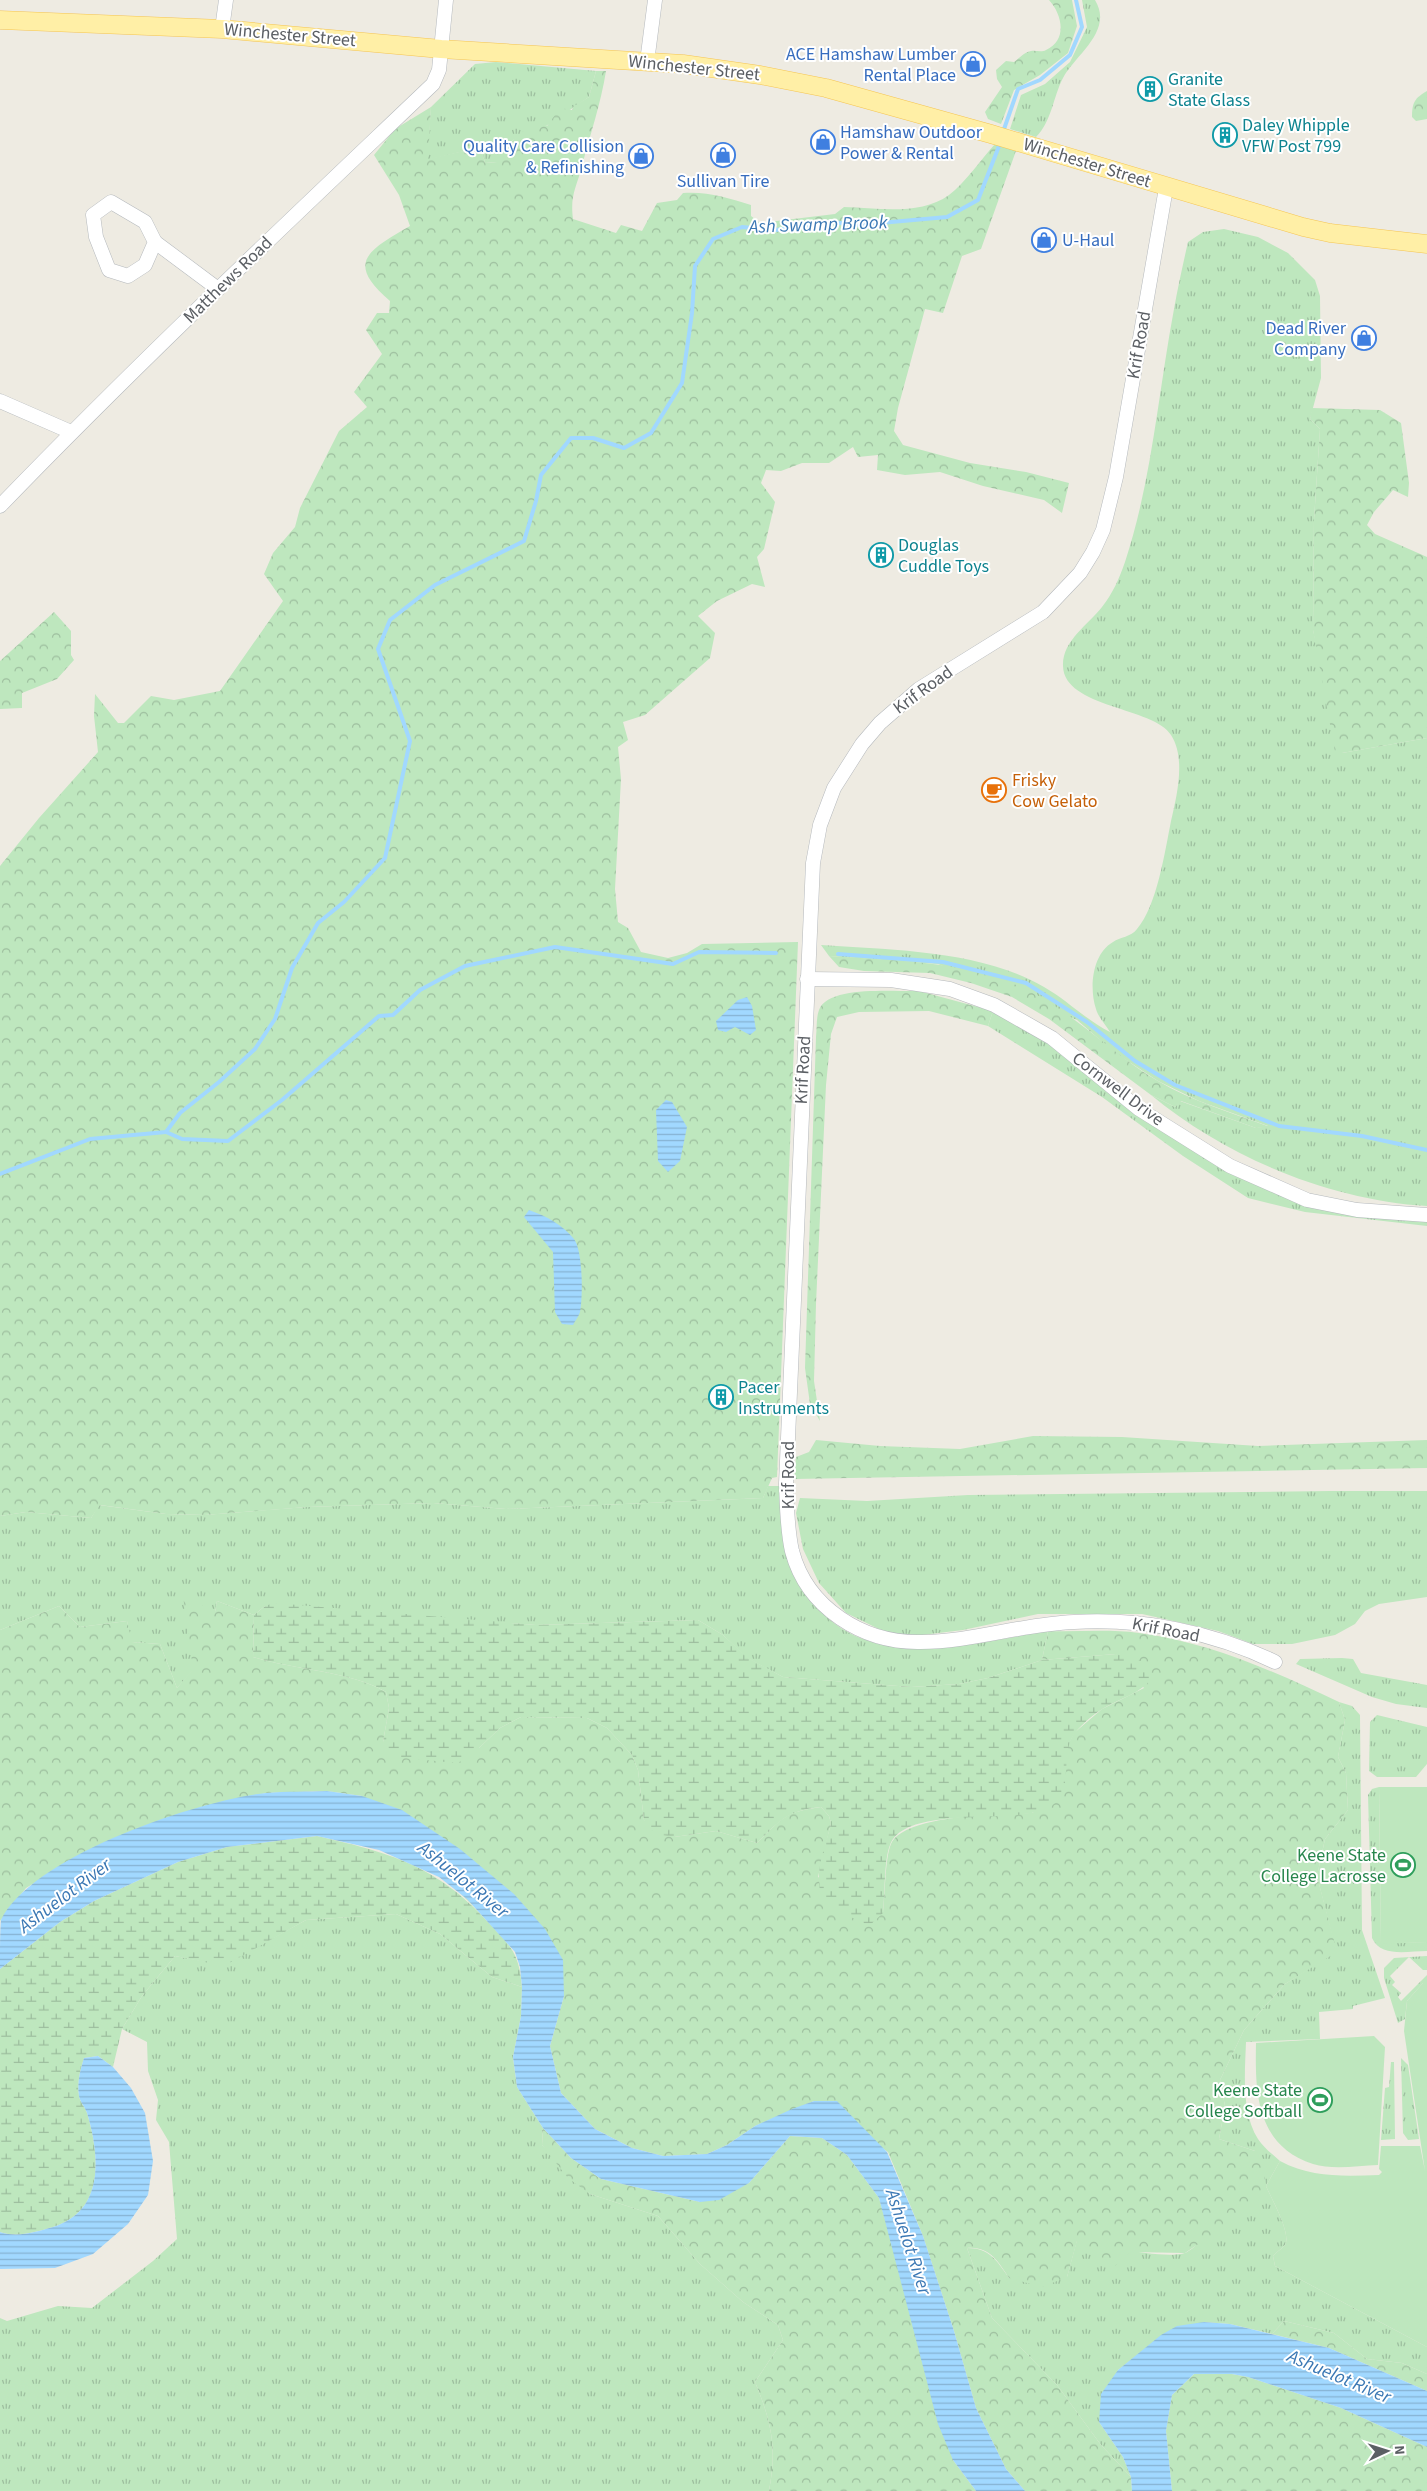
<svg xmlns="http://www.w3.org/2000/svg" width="1427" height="2491" viewBox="0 0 1427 2491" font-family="'Source Sans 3',sans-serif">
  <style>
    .grass { fill: url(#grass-tufts) }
    .forest { fill: url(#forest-crowns) }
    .wetland { fill: url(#wetland-marsh) }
    .pitch { fill: #bee7be }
    .water { fill: url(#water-rules) }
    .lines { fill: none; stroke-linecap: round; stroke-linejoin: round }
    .stream { stroke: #a1d8ff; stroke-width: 4 }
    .minor-casing { stroke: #b5b9bd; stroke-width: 15 }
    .major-casing { stroke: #f5c554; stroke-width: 19 }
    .minor { stroke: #fff; stroke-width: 14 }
    .major { stroke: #ffefa6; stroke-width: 18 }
    .labels { text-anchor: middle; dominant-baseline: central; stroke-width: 4; stroke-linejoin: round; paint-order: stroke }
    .street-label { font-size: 18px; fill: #5b5f64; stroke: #fff }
    .shop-label { font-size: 18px; fill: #366cbe; stroke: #fff; text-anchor: end }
    .culture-label { font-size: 18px; fill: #0d838f; stroke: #fff; text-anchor: start }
    .food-label { font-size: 18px; fill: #c56008; stroke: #fff; text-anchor: start }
    .leisure-label { font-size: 18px; fill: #27864d; stroke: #fff; text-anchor: end }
    .water-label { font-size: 19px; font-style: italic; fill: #3b78b4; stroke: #fff }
  </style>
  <defs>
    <pattern id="grass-tufts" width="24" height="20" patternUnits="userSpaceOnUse" patternTransform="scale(1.25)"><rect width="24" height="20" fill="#bee7be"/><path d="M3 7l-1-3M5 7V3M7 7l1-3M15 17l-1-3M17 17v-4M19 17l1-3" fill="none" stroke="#9dbe9e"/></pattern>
    <pattern id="forest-crowns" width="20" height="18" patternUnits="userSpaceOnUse" patternTransform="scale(1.25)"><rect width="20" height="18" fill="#bee7be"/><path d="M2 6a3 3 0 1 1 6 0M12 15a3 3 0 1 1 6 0" fill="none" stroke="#9dbe9e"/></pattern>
    <pattern id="wetland-marsh" width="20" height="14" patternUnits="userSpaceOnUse" patternTransform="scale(1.25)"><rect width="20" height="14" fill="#bee7be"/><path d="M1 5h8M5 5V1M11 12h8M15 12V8" fill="none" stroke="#9dbe9e"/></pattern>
    <pattern id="water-rules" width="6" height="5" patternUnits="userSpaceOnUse" patternTransform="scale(1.25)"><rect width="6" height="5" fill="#a1d8ff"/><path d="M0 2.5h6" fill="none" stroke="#86b2d2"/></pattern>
  </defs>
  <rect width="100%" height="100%" fill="#eeebe2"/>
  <!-- grass -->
  <g class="grass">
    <path d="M1082,0H1095C1114,31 1075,55 1063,78C1053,97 1052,121 1036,137L1010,129L1021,95L1045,84L1070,62L1087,27Z"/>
    <path d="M496,62L596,71L589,97L546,126L535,122L522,135L506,144L497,162L485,163L481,147L427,160L431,107L475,64Z"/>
    <path d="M1224,229L1258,237L1288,253L1315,280L1320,296L1321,378L1310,419L1320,429L1314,520L1313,630L1342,753L1427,738V1206C1329,1200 1226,1157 1151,1095L1175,1107L1180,1101L1256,1128L1268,1126L1199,1101L1158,1081L1114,1052L1077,1020L938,964L829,956L821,945C892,950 981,950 1044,987C1067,1000 1086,1020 1110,1032C1106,1025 1098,1017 1096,1009C1089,988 1092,954 1113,942C1120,937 1131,937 1137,929C1157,906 1165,851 1171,821C1177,795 1186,758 1171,735C1154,707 1064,708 1063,666C1062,641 1088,625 1102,607C1113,593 1119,579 1125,562C1152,480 1158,394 1174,309C1178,287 1183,264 1188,242L1203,232Z"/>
    <path d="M993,1011L1048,1043L1223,1165L1373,1216L1427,1222V1226L1305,1212L1248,1198L1183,1156L1102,1097L988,1026Z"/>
    <path d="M768,1486H782C784,1507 783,1530 787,1551C790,1570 800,1586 812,1601C869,1675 970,1643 1048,1631L1042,1660L988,1678L959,1684L911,1687L783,1677L747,1658L723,1635L698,1620L536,1625L265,1606L254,1615L217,1601L215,1612L191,1639L194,1669L177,1688L160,1644L131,1642L127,1621L80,1627L59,1606L0,1630V1516L26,1512L91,1518L99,1505L166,1514L204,1515L307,1507L433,1503L506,1509L763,1498Z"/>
    <path d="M1331,1491H1427V1597L1379,1604L1365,1611L1355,1624L1335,1635L1292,1644H1253L1218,1631L1142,1614H1038L963,1630L914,1636L885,1632L846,1613L819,1583L803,1549L796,1513L800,1498L867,1501L968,1495Z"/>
    <path d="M1342,1658L1353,1659L1361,1673L1427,1685V1708L1396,1704L1372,1697L1296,1664L1300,1659Z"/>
    <path d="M1339,1702L1352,1706L1360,1715L1362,1930L1385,1998L1353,2006V2009L1319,2012L1320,2039L1246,2042C1245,2072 1241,2112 1258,2139C1264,2148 1272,2154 1280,2161L1266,2186C1271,2198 1292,2234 1285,2245C1282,2249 1276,2252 1273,2256L1275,2266L1427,2347V2374L1402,2363L1367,2359L1334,2333L1284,2321L1272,2334L1230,2324L1204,2322L1135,2357L1118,2370L1099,2422L1123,2457L1131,2477L1101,2445L1057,2385L992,2318L967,2248C990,2248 997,2261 1009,2278L1067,2277L1077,2240C1096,2245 1171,2261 1187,2252C1216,2236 1238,2181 1255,2151L1219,2139L1225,2106L1220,2080L1244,2030L1285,1984L1336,1951L1317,1876L1325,1839L1348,1810L1346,1773L1338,1757L1345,1720Z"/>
    <path d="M1377,1715L1427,1727V1764L1416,1777H1377L1369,1771L1370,1722Z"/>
    <path d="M1379,1787L1381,1943L1427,1942V1951C1408,1951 1381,1958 1372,1938L1368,1795L1372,1789Z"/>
    <path d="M396,1914L440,1934L492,1977L522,1987L521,2016L513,2057L517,2087L543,2128L542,2145L590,2194L658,2216L700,2264L743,2302L778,2325L783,2340L755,2382C772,2423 777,2448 769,2491H0V2318L7,2321L58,2306L92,2308L153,2261L177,2239L169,2142L156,2120L158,2100L148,2071L147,2042L122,2029L142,1996L175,1956L224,1965L306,1920Z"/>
    <path d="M1427,1956V1970H1423L1409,1957L1390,1976L1395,1982L1392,1985L1401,1993L1398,1997L1401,2001L1427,1975V1983H1423L1407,2001L1405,2019L1398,2023L1384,1978V1968L1394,1958Z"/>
    <path d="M1401,2058L1408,2065L1419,2139L1408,2140L1403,2133Z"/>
    <path d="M1391,2062H1394L1395,2139L1381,2140L1385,2088L1389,2087Z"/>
  </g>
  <!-- forest -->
  <g class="forest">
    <path d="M1049,0H1072L1077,26L1068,53L1040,75L1014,90L1001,124L988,119L985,112L1002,87L997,79L996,70L1006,61L1014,62C1019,58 1025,52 1031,51C1036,50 1041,53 1046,50C1068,40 1062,14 1049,0Z"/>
    <path d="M596,71H606C601,103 590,135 582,166C576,189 570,195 573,219L616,233L621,225L642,231L657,203L677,200L683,193C706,191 729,198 751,205V216L760,223L835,214L844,207C878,208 920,216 949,195C965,183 982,158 996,143L1017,148L981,249L962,256L943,313L925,309L898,408L894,431L903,445L970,463L1026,472L1069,483L1062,513L1044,500L983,486L940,472L905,475L877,470L878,455L858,457L853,447L829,463H802L781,471L766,470L761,483L775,502L764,549L757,557L765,587L752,584L717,601L698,616L715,633L710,658L645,715L623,722L628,740L618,747L621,779L615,889L618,922L628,928L641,952L668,958L687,953L702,944L798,942L777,1477L772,1478L763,1498L506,1509L433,1503L307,1507L205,1515L166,1514L100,1505L91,1518L26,1512L0,1516V866L39,818L98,752L94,716L95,694L118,723H124L151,696L174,700L220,691L283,601L264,574L273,553L295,527L300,508L339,431L367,407L354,392L382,354L366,330L377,313H389L390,301C344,262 369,250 410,226L399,195L374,155L395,129L431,107L428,159L481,147L485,163L497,162V154L535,121L547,126L560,108L572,110L574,106L589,97Z"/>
    <path d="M1427,91V119L1416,121L1412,117C1412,102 1415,98 1427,91Z"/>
    <path d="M1312,408L1380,410L1401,423L1409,483L1408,497L1393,490L1374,512L1367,525L1375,534L1427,557V738L1342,753L1335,752L1313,630L1314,520L1320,429L1310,419Z"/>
    <path d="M54,612L71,631V655L74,660L57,679L22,693V708L0,709V661Z"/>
    <path d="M829,956C893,961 963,960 1023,988C1073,1011 1110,1053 1158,1081C1192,1101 1232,1113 1270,1127L1256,1128L1181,1101L1175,1107L1151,1095L1049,1019L1012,997L971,983L930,973L864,971L839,967Z"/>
    <path d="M919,991L993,1011L988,1026L929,1011L859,1012L837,1017L831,1034L826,1085L816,1304L814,1381L820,1421L810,1404L805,1368L816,1037C817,1029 816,1018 819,1010C828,985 896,992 919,991Z"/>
    <path d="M1033,1436L1122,1437L1258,1446L1427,1440V1468L794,1479L796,1457L809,1452L816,1440L880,1446L960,1449Z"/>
    <path d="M183,1596L215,1612L217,1601L254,1615L253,1657C294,1670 350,1671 386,1692L389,1708L383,1742L479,1748L500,1728L521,1717L587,1718L607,1728L632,1755L638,1770L644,1820L674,1837L716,1831L757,1843C783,1818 784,1812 821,1807L829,1816L831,1823L818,1877L883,1913C885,1897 885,1857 891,1844C904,1814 1002,1814 1033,1813L1074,1733L1102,1709L1144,1688L1116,1654L1042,1660L1048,1631C1078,1632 1110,1629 1139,1633C1212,1643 1273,1671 1339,1702L1345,1720L1338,1757L1346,1773L1348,1810L1325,1839L1317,1876L1337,1952L1285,1984L1244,2030L1220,2080L1225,2106L1219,2139L1255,2151L1264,2170L1266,2186L1243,2214L1185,2253L1130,2252L1115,2266L1077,2241L1067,2277L1042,2287L1009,2278C998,2261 989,2246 967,2248L992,2318L1057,2385L1101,2445L1131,2477L1132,2491H1025L1006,2469L976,2408L954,2331L923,2236L888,2152L814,2101L755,2126L727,2145L707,2154L663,2156L632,2148L595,2129L561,2093L550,2046L564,1996L362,1796L327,1791L265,1793L89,1850L26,1888L0,1921V1630L59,1606L80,1627L127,1621L132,1642L160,1644L177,1688L193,1669Z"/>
    <path d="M543,2128L571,2158L601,2179L700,2202L749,2183L790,2136L822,2138L847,2155L879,2198L953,2460L976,2491H769C777,2448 772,2423 755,2382L783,2340L778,2325L743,2302L700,2264L658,2216L590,2194L568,2178L542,2145Z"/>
    <path d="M1284,2321L1334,2333L1367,2359L1402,2363L1427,2374V2391L1329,2348L1272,2334Z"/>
    <path d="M1194,2374H1232L1248,2377L1341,2408L1427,2447V2491H1172L1166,2431L1172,2395Z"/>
  </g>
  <!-- wetland -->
  <g class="wetland">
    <path d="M274,1603L536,1625L698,1620L723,1635L748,1658L783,1677L911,1687L959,1684L988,1678L1042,1660L1116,1654L1141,1661L1152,1678C1140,1694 1121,1698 1104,1708C1095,1713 1082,1724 1075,1733C1058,1754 1077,1793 1048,1808C1016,1825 905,1804 890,1845C884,1859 885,1896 883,1913L869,1926C857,1919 839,1913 828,1904C808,1884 826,1847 831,1823L829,1816L821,1807C786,1811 781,1820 757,1843L716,1831L674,1837L655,1834L644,1820L638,1770L632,1755L607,1728L587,1718L521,1717L500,1728L479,1748L458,1763L392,1757L383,1742L389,1708L386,1692C350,1671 294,1670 253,1657L254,1615L265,1606Z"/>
    <path d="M317,1836C390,1853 436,1865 488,1922C511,1947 519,1952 522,1987L492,1977L440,1934L396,1914L306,1920L224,1966L175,1956L142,1996L122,2029L113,2067L98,2056L84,2058C80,2071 77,2082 79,2096C80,2102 85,2107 87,2113C100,2156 105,2211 53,2227C35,2232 18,2238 0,2232V1969L60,1922L94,1901L178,1862L227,1847Z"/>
  </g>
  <!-- pitch -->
  <g class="pitch">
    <path d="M1379,1787H1427V1942L1381,1944Z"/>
    <path d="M1423,1983H1427V2347L1275,2266L1273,2256C1276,2252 1282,2249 1285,2245C1292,2234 1271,2198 1266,2186L1280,2161C1312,2178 1344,2176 1379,2175L1382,2172L1379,2169L1381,2146H1420L1425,2171L1404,2031L1407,2001Z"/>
    <path d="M1374,2036L1385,2047L1378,2165C1357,2166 1332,2170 1313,2164C1256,2145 1255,2093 1256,2043Z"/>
  </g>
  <!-- water -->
  <g class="water">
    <path d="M747,997L752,1006L756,1030L750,1035L735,1027L726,1032L718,1030L716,1021L738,1000Z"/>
    <path d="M666,1100L672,1102L687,1127L680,1161L668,1172L658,1161L656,1110Z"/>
    <path d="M529,1210C546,1216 563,1225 574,1239C583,1251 583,1297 580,1312C579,1316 575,1321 573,1325L562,1324L555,1312L553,1252L524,1217Z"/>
    <path d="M327,1791L362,1796L402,1810L460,1849L514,1894L545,1929L563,1960L564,1996L550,2046L561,2093L595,2129L632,2148L663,2156L707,2154L727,2145L755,2126L792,2109L814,2101H837L887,2152L923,2236L954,2331L976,2408L1006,2469L1025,2491H976L953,2460L938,2424L879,2198L847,2155L822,2138L790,2136L749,2183L719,2200L700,2202L601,2179L571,2158L543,2128L517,2087L513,2057L521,2016L522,1987L520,1967L515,1952L467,1899L439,1877L379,1850L317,1836L227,1847L178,1862L94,1901L60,1922L0,1969C0,1958 0,1929 1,1920C32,1856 199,1800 266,1793C286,1791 307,1792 327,1791Z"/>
    <path d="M98,2056L113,2067L131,2088L145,2113L153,2161L148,2195L128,2224L93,2254L55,2268L0,2269V2232C18,2238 35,2232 53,2227C105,2211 100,2156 87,2113C85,2107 80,2102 79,2096C77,2082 80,2071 84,2058Z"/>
    <path d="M1204,2322L1230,2324L1329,2348L1427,2391V2447L1341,2408L1248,2377L1232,2374H1194L1172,2395L1166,2431L1172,2491H1132L1131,2477L1123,2457L1099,2422L1101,2394L1118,2370L1161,2335L1177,2326Z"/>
  </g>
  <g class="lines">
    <!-- stream -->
    <g class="stream">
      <path d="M1003,132L1018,89L1040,80L1070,55L1082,27L1076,0"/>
      <path d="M838,954L943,962L1026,983L1087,1022L1135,1061L1175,1085L1279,1126L1362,1136L1427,1150"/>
      <path d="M166,1132L182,1139L228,1141L282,1100L379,1016L393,1015L420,990L465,966L555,947L673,964L699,952L776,953"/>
      <path d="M0,1174L90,1139L166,1132L180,1113L219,1082L255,1049L275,1019L292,968L318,923L344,902L385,858L410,741L378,649L390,620L435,585L524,541L536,501L541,475L571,438H593L624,448L651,433L682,383L692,313L695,266L713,239L742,227L776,230L831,222L858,225L947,217L978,200L1001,141"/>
    </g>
    <defs>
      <g id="minor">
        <path d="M222,29L226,0"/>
        <path d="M647,62L655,0"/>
        <path d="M1166,188L1116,477L1103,530L1093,552L1080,573L1043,612L919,689L880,723L862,744L834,788L820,825L813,863L786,1484C787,1506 787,1529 792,1551C807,1608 863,1643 920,1642C972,1642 1022,1624 1074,1622C1142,1618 1213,1632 1275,1662"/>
        <path d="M111,202L145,222L155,242L145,265L128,276L109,270L96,237L93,215Z"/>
        <path d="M155,242L218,289"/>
        <path d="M0,401L71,432"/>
        <path d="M0,506C140,361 287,223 433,84L439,70L446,0"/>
        <path d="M807,979L891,980L950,989L994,1005L1052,1038L1139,1109L1230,1166L1307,1200L1357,1210L1427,1215"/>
      </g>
      <path id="major" d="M0,20L222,29L441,49L683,64L760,75L826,88L991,134L1303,227L1330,233L1427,244"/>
    </defs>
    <!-- minor casing -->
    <use href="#minor" class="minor-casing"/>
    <!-- major casing -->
    <use href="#major" class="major-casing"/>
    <!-- minor -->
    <use href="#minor" class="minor"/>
    <!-- major -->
    <use href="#major" class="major"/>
  </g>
  <!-- icons -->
  <defs>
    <symbol id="shop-ring" viewBox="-11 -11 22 22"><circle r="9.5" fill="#fff" stroke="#3f7fe0" stroke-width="1.5"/><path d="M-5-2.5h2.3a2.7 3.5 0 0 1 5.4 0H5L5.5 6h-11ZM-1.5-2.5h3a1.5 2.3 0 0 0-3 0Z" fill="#3f7fe0"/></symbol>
    <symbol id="building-ring" viewBox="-11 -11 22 22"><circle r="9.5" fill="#fff" stroke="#0f9aa8" stroke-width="1.5"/><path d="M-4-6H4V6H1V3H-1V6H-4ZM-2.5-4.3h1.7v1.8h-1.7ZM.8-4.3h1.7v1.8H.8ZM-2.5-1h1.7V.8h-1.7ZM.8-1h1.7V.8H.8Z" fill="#0f9aa8"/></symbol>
    <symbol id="cafe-ring" viewBox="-11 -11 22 22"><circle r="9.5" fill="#fff" stroke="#e8710a" stroke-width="1.5"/><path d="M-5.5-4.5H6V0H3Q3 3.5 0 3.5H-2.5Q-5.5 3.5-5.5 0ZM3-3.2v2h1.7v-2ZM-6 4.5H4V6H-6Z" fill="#e8710a"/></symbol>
    <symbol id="stadium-ring" viewBox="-11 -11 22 22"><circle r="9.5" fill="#fff" stroke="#2e9e5b" stroke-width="1.5"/><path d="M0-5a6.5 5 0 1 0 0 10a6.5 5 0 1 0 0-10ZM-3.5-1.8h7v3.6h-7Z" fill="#2e9e5b"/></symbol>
  </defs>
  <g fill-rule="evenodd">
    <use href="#shop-ring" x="959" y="50" width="28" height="28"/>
    <use href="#building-ring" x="1136" y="75" width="28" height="28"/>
    <use href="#building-ring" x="1211" y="121" width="28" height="28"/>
    <use href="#shop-ring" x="809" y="128" width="28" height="28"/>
    <use href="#shop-ring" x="709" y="141" width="28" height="28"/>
    <use href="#shop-ring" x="627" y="142" width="28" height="28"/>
    <use href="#shop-ring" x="1030" y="226" width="28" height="28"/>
    <use href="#shop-ring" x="1350" y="324" width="28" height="28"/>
    <use href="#building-ring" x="867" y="541" width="28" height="28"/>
    <use href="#cafe-ring" x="980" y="776" width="28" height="28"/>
    <use href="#building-ring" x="707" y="1383" width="28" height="28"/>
    <use href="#stadium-ring" x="1389" y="1851" width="28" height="28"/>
    <use href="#stadium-ring" x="1306" y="2086" width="28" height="28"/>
  </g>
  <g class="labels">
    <!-- street labels -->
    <g class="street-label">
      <text transform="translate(290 35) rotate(5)">Winchester Street</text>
      <text transform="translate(694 68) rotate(6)">Winchester Street</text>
      <text transform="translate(1087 163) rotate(17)">Winchester Street</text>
      <text transform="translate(228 280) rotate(-44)">Matthews Road</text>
      <text transform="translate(1139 345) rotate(-80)">Krif Road</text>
      <text transform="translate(923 690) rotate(-36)">Krif Road</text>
      <text transform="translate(803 1070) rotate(-87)">Krif Road</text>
      <text transform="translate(1118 1089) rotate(37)">Cornwell Drive</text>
      <text transform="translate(788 1475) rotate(-90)">Krif Road</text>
      <text transform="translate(1166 1630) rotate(11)">Krif Road</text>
    </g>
    <!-- shop labels -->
    <g class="shop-label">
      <text x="956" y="54">ACE Hamshaw Lumber<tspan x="956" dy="21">Rental Place</tspan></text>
      <text x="840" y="132" text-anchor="start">Hamshaw Outdoor<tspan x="840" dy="21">Power &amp; Rental</tspan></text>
      <text x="624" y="146">Quality Care Collision<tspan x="624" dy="21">&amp; Refinishing</tspan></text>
      <text x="723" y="181" text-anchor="middle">Sullivan Tire</text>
      <text x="1062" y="240" text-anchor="start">U-Haul</text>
      <text x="1346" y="328">Dead River<tspan x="1346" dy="21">Company</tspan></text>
    </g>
    <!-- culture labels -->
    <g class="culture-label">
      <text x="1168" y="79">Granite<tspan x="1168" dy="21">State Glass</tspan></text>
      <text x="1242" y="125">Daley Whipple<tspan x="1242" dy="21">VFW Post 799</tspan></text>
      <text x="898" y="545">Douglas<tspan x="898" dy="21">Cuddle Toys</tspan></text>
      <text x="738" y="1387">Pacer<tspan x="738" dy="21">Instruments</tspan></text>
    </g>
    <!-- food labels -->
    <g class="food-label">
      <text x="1012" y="780">Frisky<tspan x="1012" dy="21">Cow Gelato</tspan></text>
    </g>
    <!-- leisure labels -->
    <g class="leisure-label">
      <text x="1386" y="1855">Keene State<tspan x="1386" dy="21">College Lacrosse</tspan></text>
      <text x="1302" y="2090">Keene State<tspan x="1302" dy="21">College Softball</tspan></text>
    </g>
    <!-- water labels -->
    <g class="water-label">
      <text transform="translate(818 225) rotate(-2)">Ash Swamp Brook</text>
      <text transform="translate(463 1880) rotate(39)">Ashuelot River</text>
      <text transform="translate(65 1896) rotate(-37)">Ashuelot River</text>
      <text transform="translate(908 2242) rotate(72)">Ashuelot River</text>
      <text transform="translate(1339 2377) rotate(23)">Ashuelot River</text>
    </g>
  </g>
  <!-- north arrow -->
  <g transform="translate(1387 2451) rotate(86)" stroke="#ffffff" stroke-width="4" paint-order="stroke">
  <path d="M0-4L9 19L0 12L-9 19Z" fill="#5b5f64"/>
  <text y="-8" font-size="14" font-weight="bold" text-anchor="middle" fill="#5b5f64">N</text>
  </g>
</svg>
